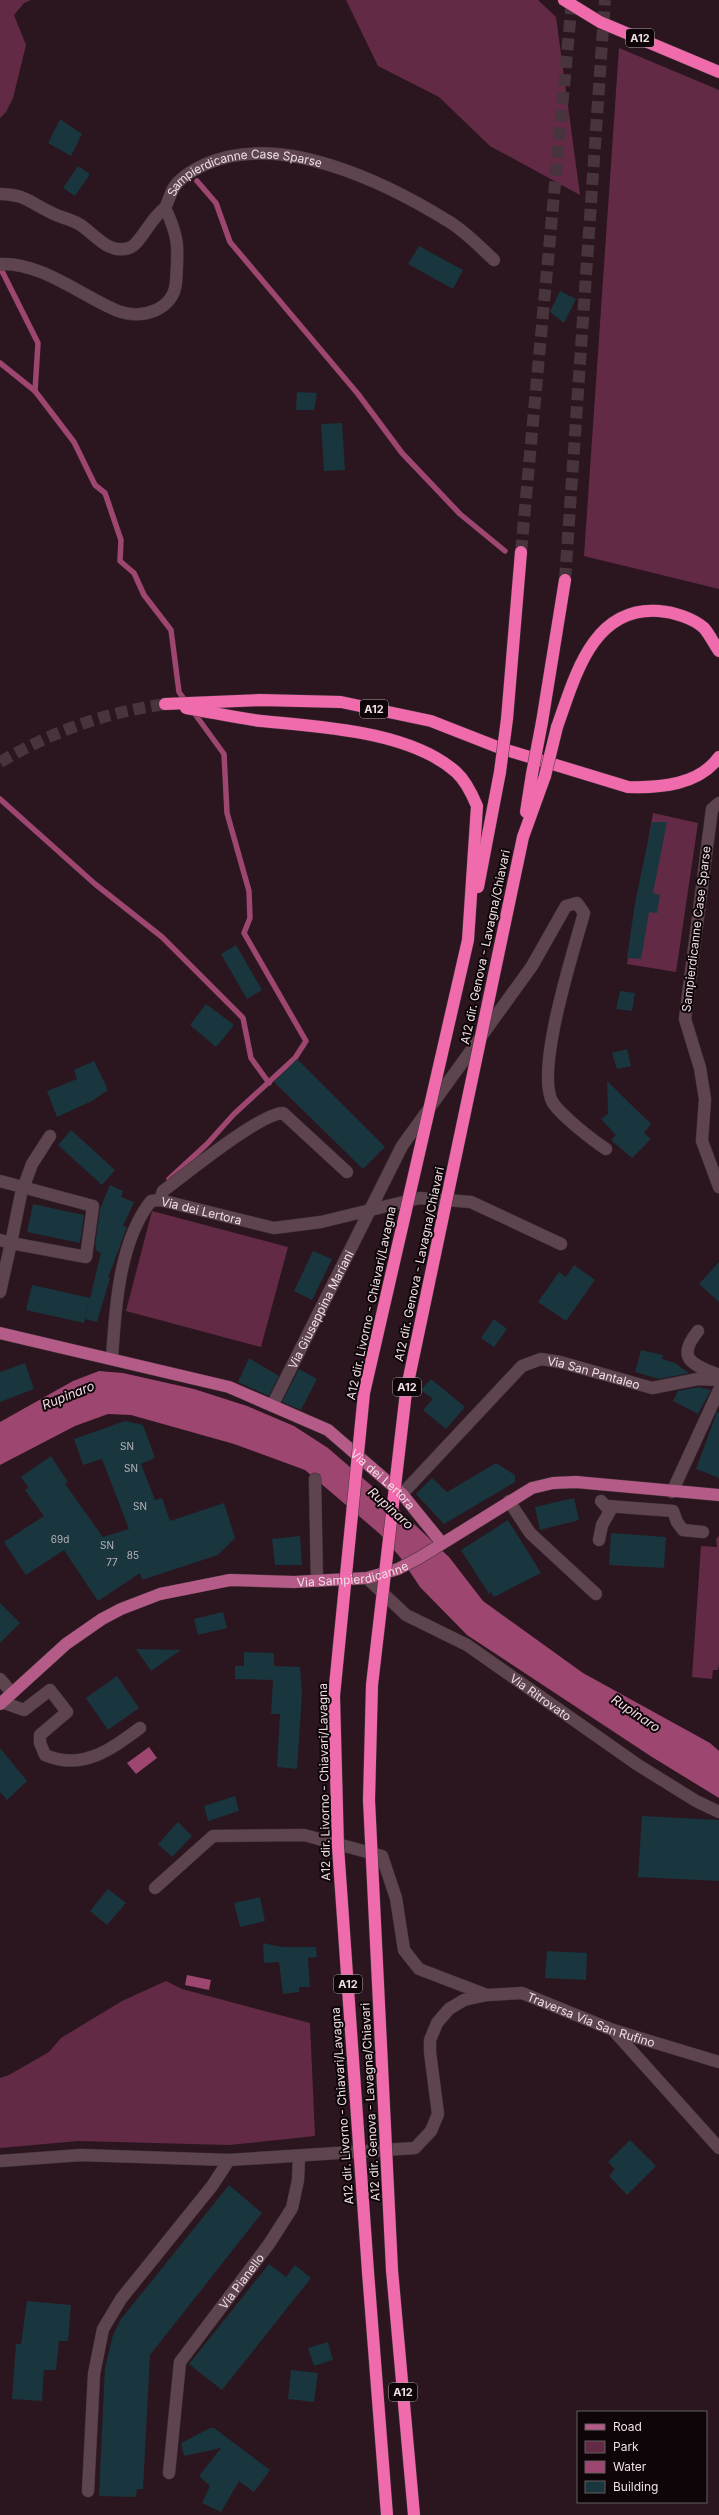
<svg xmlns="http://www.w3.org/2000/svg" width="719" height="2515" viewBox="0 0 719 2515" font-family="Inter,sans-serif">
  <style>
    .green { fill: #632a46 }
    .water { fill: #9c4670 }
    .lines { fill: none; stroke-linecap: round; stroke-linejoin: round }
    .stream { stroke: #9c4670; stroke-width: 5.5 }
    .building { fill: #19353e }
    .highway-tunnel { stroke: #48343d; stroke-width: 12; stroke-dasharray: 12 6; stroke-linecap: butt }
    .minor-casing { stroke: #433339; stroke-width: 13 }
    .major-casing { stroke: #433339; stroke-width: 13 }
    .highway-casing { stroke: #433339; stroke-width: 13 }
    .minor { stroke: #5d444f; stroke-width: 12 }
    .major { stroke: #b55b87; stroke-width: 12 }
    .highway { stroke: #ef6bac; stroke-width: 12 }
    .highway-bridge-casing { stroke: #433339; stroke-width: 13; stroke-linecap: butt }
    .highway-bridge { stroke: #ef6bac; stroke-width: 12 }
    .labels { text-anchor: middle; dominant-baseline: central; stroke-width: 4; stroke-linejoin: round; paint-order: stroke }
    .number-label { font-size: 10px; fill: #bab4bb }
    .shield { fill: #0d0508; stroke: #ab9ea3; stroke-width: 1 }
    .shield-label { font-size: 11px; font-weight: bold; fill: #efdfe5 }
    .street-label { font-size: 12px; fill: #efdfe5; stroke: #0d0508 }
    .water-label { font-size: 13px; font-style: italic; fill: #f1d8e2; stroke: #0d0508 }
  </style>
  <rect width="100%" height="100%" fill="#2b161f"/>
  <!-- green -->
  <g class="green">
    <path d="M0,0H31L24,3L14,15L26,45L13,98L6,112L0,118Z"/>
    <path d="M346,0H538L556,17L580,195L490,146L439,97L378,66Z"/>
    <path d="M619,48L719,90V589L584,556Z"/>
    <path d="M653,813L698,823L676,972L627,964Z"/>
    <path d="M152,1211L288,1247L261,1347L126,1311Z"/>
    <path d="M719,1536V1662L718,1670H713L712,1679L692,1677L701,1546L717,1547L716,1539Z"/>
    <path d="M166,1981L182,1989L310,2023L315,2136L229,2145L78,2141L0,2148V2078L9,2075L49,2052L61,2038L122,2001Z"/>
  </g>
  <!-- water -->
  <g class="water">
    <path d="M99,1371L123,1373L194,1389L247,1406L294,1426L328,1448L396,1507L449,1557L483,1601L583,1673L710,1743L719,1751V1798L652,1757L467,1635L420,1587L400,1557L380,1534L305,1470L234,1444L131,1415L108,1414L75,1426L0,1465V1422L73,1381Z"/>
    <path d="M149,1747L157,1758L136,1774L127,1763Z"/>
    <path d="M187,1975L211,1980L209,1990L185,1985Z"/>
  </g>
  <g class="lines">
    <!-- stream -->
    <g class="stream">
      <path d="M197,181L216,203L230,242L358,394L402,453L460,514L505,551"/>
      <path d="M2,271L38,343L35,391"/>
      <path d="M0,363L35,391L74,442L95,485L105,493L121,540L120,561L134,573L144,595L171,630L179,692L187,703"/>
      <path d="M0,799L95,884L162,937L243,1018L251,1058L269,1083"/>
      <path d="M169,1179L207,1144L234,1114L295,1058L306,1041L244,933L250,918L249,891L227,813L224,754L192,710"/>
    </g>
  </g>
  <!-- building -->
  <g class="building">
    <path d="M60,119L82,134L71,156L48,143Z"/>
    <path d="M78,166L90,174L75,196L63,188Z"/>
    <path d="M419,246L463,270L453,289L408,264Z"/>
    <path d="M560,291L576,299L564,323L550,312Z"/>
    <path d="M297,392L317,393L314,410H296Z"/>
    <path d="M342,423L345,470L324,471L321,424Z"/>
    <path d="M652,822H667L653,893L660,895L657,913L649,912L641,959L627,958L635,903Z"/>
    <path d="M236,945L262,990L247,999L221,954Z"/>
    <path d="M620,991L635,993L632,1011L616,1009Z"/>
    <path d="M206,1004L234,1025L216,1047L190,1025Z"/>
    <path d="M627,1049L631,1066L617,1069L612,1053Z"/>
    <path d="M297,1059L385,1147L363,1169L274,1082Z"/>
    <path d="M94,1061L108,1090L92,1101L57,1117L47,1091L77,1079L74,1070Z"/>
    <path d="M607,1081L651,1124L644,1133L651,1139L632,1158L611,1140L616,1135L601,1119L608,1114Z"/>
    <path d="M71,1130L115,1170L102,1185L58,1145Z"/>
    <path d="M110,1185L123,1191L121,1197L134,1202L123,1226L127,1227L108,1278H110L97,1322L85,1319L101,1253L95,1250L97,1247L95,1246L100,1209Z"/>
    <path d="M33,1204L84,1215L80,1243L27,1232Z"/>
    <path d="M313,1251L332,1259L312,1300L294,1291Z"/>
    <path d="M719,1262V1302L699,1284Z"/>
    <path d="M574,1265L595,1280L566,1321L538,1302L559,1272L566,1277Z"/>
    <path d="M32,1285L90,1298L84,1323L26,1310Z"/>
    <path d="M494,1319L507,1329L494,1347L481,1338Z"/>
    <path d="M641,1350L663,1355L662,1359L675,1363L689,1373L659,1379L635,1372Z"/>
    <path d="M249,1358L279,1376L269,1396L238,1382Z"/>
    <path d="M25,1363L34,1389L0,1402V1372Z"/>
    <path d="M299,1369L317,1379L301,1410L282,1402Z"/>
    <path d="M431,1379L465,1407L446,1429L423,1410L433,1399L421,1390Z"/>
    <path d="M699,1387L711,1390L698,1414L673,1401L678,1391Z"/>
    <path d="M717,1412H719V1478L696,1469Z"/>
    <path d="M125,1421L143,1425L155,1458L141,1464L155,1500L162,1498L170,1521L224,1503L235,1538L218,1555L142,1580L140,1573L98,1601L64,1550L26,1575L4,1542L44,1516L25,1490L29,1488L21,1477L51,1456L68,1482L65,1484L103,1537L129,1529L102,1459L83,1465L74,1439Z"/>
    <path d="M496,1463L515,1475V1482L444,1524L416,1494L432,1478L447,1492Z"/>
    <path d="M574,1498L579,1520L540,1530L535,1507Z"/>
    <path d="M508,1520L541,1573L494,1597L491,1592L489,1594L461,1550Z"/>
    <path d="M611,1533L666,1537L664,1568L609,1565Z"/>
    <path d="M300,1536L302,1565H275L272,1539Z"/>
    <path d="M0,1603L20,1623L0,1643Z"/>
    <path d="M223,1612L227,1628L198,1635L194,1619Z"/>
    <path d="M136,1649L181,1650L151,1671Z"/>
    <path d="M244,1652L274,1653V1666L300,1667L302,1694L297,1769L277,1767L280,1714H271L273,1680L235,1679V1666H244Z"/>
    <path d="M117,1676L139,1708L108,1730L86,1698Z"/>
    <path d="M0,1748L27,1781L7,1800L0,1792Z"/>
    <path d="M235,1796L239,1811L208,1821L204,1806Z"/>
    <path d="M642,1816L719,1820V1881L638,1877Z"/>
    <path d="M178,1822L192,1836L172,1857L158,1844Z"/>
    <path d="M108,1889L126,1903L107,1925L90,1911Z"/>
    <path d="M260,1897L265,1921L240,1927L234,1903Z"/>
    <path d="M263,1943L282,1947H316L317,1957L308,1958L310,1987H299V1992L283,1994L279,1962L264,1963Z"/>
    <path d="M547,1951L587,1953L586,1980L545,1978Z"/>
    <path d="M630,2140L656,2166L627,2195L609,2176L615,2169L608,2162Z"/>
    <path d="M229,2185L262,2213L150,2355L143,2489H137L136,2497L99,2496L105,2367L113,2335L121,2319Z"/>
    <path d="M269,2264L286,2277L295,2265L311,2278L222,2390L189,2364Z"/>
    <path d="M27,2301L71,2305L68,2341H59L56,2370H44L42,2401L12,2399L16,2344H21Z"/>
    <path d="M328,2342L333,2360L314,2366L308,2348Z"/>
    <path d="M291,2370L318,2373L314,2402L288,2399Z"/>
    <path d="M210,2428H214L270,2470L254,2492L239,2481L221,2512L202,2503L210,2486L199,2476L221,2448L184,2456L181,2443Z"/>
  </g>
  <g class="lines">
    <!-- highway-tunnel -->
    <g class="highway-tunnel">
      <path d="M521,552L572,0"/>
      <path d="M565,580L605,0"/>
      <path d="M0,762C57,730 100,714 165,704"/>
    </g>
    <defs>
      <g id="minor">
        <path d="M0,194C28,195 28,202 50,212C59,217 70,219 79,224C94,233 108,255 129,248C140,245 151,217 165,208"/>
        <path id="s1" d="M0,264C42,262 81,296 118,311C142,320 174,310 176,282C178,249 180,239 165,208C168,202 170,195 173,189C180,177 195,169 206,164C280,131 385,182 448,221C465,231 480,247 494,260"/>
        <path d="M719,803L712,809L685,1019L700,1068L705,1099L702,1141L719,1187"/>
        <path d="M0,1181L93,1206L86,1257L11,1243L0,1292"/>
        <path d="M160,1200L163,1191C186,1174 259,1114 283,1113L347,1172"/>
        <path d="M0,1240L11,1243L21,1194L32,1164L50,1136"/>
        <path d="M698,1331C675,1359 693,1365 719,1375"/>
        <path id="s2" d="M112,1359C115,1309 119,1241 151,1201L160,1200L274,1228L321,1222L420,1198L471,1202L561,1244"/>
        <path id="s3" d="M272,1406L402,1146L532,966L566,906L577,903L584,913C574,950 534,1072 553,1103C562,1116 592,1140 606,1149"/>
        <path d="M315,1479L317,1581"/>
        <path d="M672,1492L719,1390"/>
        <path id="s4" d="M402,1494L522,1366L541,1359L560,1362L652,1388L698,1379L719,1380"/>
        <path d="M509,1501L530,1533L596,1594"/>
        <path d="M607,1506L673,1511L677,1522L683,1530L703,1532"/>
        <path d="M599,1540L602,1525L610,1511L601,1501"/>
        <path id="s5" d="M367,1578L406,1615L467,1645L638,1765L696,1801L719,1812"/>
        <path d="M0,1679L12,1693"/>
        <path d="M2,1702L24,1710L50,1690L67,1712L40,1735V1743L45,1755C82,1771 110,1750 140,1728"/>
        <path d="M155,1888L213,1836L304,1835L382,1856L396,1898L404,1950L419,1969L487,1995"/>
        <path d="M613,2030L719,2148"/>
        <path id="s6" d="M0,2161L81,2155L229,2160L415,2148L431,2131L438,2114L430,2052V2040L437,2023L449,2009L464,2000L487,1995L522,1993L613,2030L719,2062"/>
        <path id="s7" d="M169,2473L180,2362L269,2244L292,2208L298,2180L299,2156"/>
        <path d="M88,2491L94,2374L103,2329L121,2299L212,2186L229,2160"/>
      </g>
      <g id="major">
        <path id="s8" d="M0,1333L229,1387L328,1430L402,1494L441,1542"/>
        <path id="s9" d="M0,1704L66,1644L102,1619L121,1609L160,1594L230,1580L294,1582L367,1578L398,1569L419,1558L532,1488L553,1483L576,1482L719,1495"/>
      </g>
      <g id="highway">
        <path d="M564,0L600,22L719,72"/>
        <path d="M165,704L260,700L341,702L431,721L500,748L628,787C660,788 699,785 719,757"/>
        <path d="M186,708C211,712 236,718 261,721C321,727 410,731 456,772C466,781 472,794 477,806L468,940"/>
        <path d="M507,719L521,552"/>
        <path d="M542,722L565,580"/>
        <path d="M557,727C575,677 592,606 659,611C673,612 693,618 704,628C710,635 714,644 719,651"/>
        <path d="M526,812L532,774"/>
        <path d="M523,837L545,776"/>
        <path d="M478,887L500,772"/>
        <path d="M392,2270L414,2515"/>
        <path d="M368,2272L387,2515"/>
      </g>
    </defs>
    <!-- minor casing -->
    <use href="#minor" class="minor-casing"/>
    <!-- major casing -->
    <use href="#major" class="major-casing"/>
    <!-- highway casing -->
    <use href="#highway" class="highway-casing"/>
    <!-- minor -->
    <use href="#minor" class="minor"/>
    <!-- major -->
    <use href="#major" class="major"/>
    <!-- highway -->
    <use href="#highway" class="highway"/>
    <defs>
      <g id="highway-bridge">
        <path d="M500,772L507,719"/>
        <path d="M532,774L542,722"/>
        <path d="M545,776L557,727"/>
        <path d="M392,2270L369,1800L372,1685L406,1392L523,837"/>
        <path d="M368,2272L338,1847L334,1696L364,1393L468,940"/>
      </g>
    </defs>
    <!-- highway-bridge casing -->
    <use href="#highway-bridge" class="highway-bridge-casing"/>
    <!-- highway-bridge -->
    <use href="#highway-bridge" class="highway-bridge"/>
  </g>
  <g class="labels">
    <!-- number labels -->
    <g class="number-label">
      <text x="127" y="1446">SN</text>
      <text x="131" y="1468">SN</text>
      <text x="140" y="1506">SN</text>
      <text x="60" y="1539">69d</text>
      <text x="107" y="1545">SN</text>
      <text x="133" y="1555">85</text>
      <text x="112" y="1562">77</text>
    </g>
    <!-- shield labels -->
    <g class="shield">
      <rect x="626" y="29" width="28" height="18" rx="3"/>
      <rect x="360" y="700" width="28" height="18" rx="3"/>
      <rect x="393" y="1378" width="28" height="18" rx="3"/>
      <rect x="334" y="1975" width="28" height="18" rx="3"/>
      <rect x="389" y="2383" width="28" height="18" rx="3"/>
    </g>
    <g class="shield-label">
      <text x="640" y="38">A12</text>
      <text x="374" y="709">A12</text>
      <text x="407" y="1387">A12</text>
      <text x="348" y="1984">A12</text>
      <text x="403" y="2392">A12</text>
    </g>
    <!-- street labels -->
    <g class="street-label">
      <text stroke="none"><textPath href="#s1" startOffset="377">Sampierdicanne Case Sparse</textPath></text>
      <text transform="translate(696 929) rotate(-83)">Sampierdicanne Case Sparse</text>
      <text transform="translate(485 947) rotate(-78)">A12 dir. Genova - Lavagna/Chiavari</text>
      <text stroke="none"><textPath href="#s2" startOffset="217">Via dei Lertora</textPath></text>
      <text transform="translate(419 1264) rotate(-78)">A12 dir. Genova - Lavagna/Chiavari</text>
      <text transform="translate(371 1303) rotate(-78)">A12 dir. Livorno - Chiavari/Lavagna</text>
      <text stroke="none"><textPath href="#s3" startOffset="108">Via Giuseppina Mariani</textPath></text>
      <text stroke="none"><textPath href="#s4" startOffset="250">Via San Pantaleo</textPath></text>
      <text stroke="none"><textPath href="#s8" startOffset="417">Via dei Lertora</textPath></text>
      <text stroke="none"><textPath href="#s9" startOffset="391">Via Sampierdicanne</textPath></text>
      <text stroke="none"><textPath href="#s5" startOffset="212">Via Ritrovato</textPath></text>
      <text transform="translate(324 1782) rotate(-91)">A12 dir. Livorno - Chiavari/Lavagna</text>
      <text stroke="none"><textPath href="#s6" startOffset="719">Traversa Via San Rufino</textPath></text>
      <text transform="translate(370 2102) rotate(-93)">A12 dir. Genova - Lavagna/Chiavari</text>
      <text transform="translate(342 2106) rotate(-94)">A12 dir. Livorno - Chiavari/Lavagna</text>
      <text stroke="none"><textPath href="#s7" startOffset="213">Via Pianello</textPath></text>
    </g>
    <!-- water labels -->
    <g class="water-label">
      <text transform="translate(68 1395) rotate(-22)">Rupinaro</text>
      <text transform="translate(391 1508) rotate(42)">Rupinaro</text>
      <text transform="translate(636 1713) rotate(34)">Rupinaro</text>
    </g>
  </g>
  <!-- legend -->
  <rect x="577" y="2411" width="130" height="92" fill="#0d0508" stroke="#675c60"/>
  <rect x="585" y="2424" width="20" height="6" fill="#b55b87" stroke="#675c60"/>
  <text x="613" y="2431" font-size="12" fill="#efdfe5">Road</text>
  <rect x="585" y="2441" width="20" height="12" fill="#632a46" stroke="#675c60"/>
  <text x="613" y="2451" font-size="12" fill="#efdfe5">Park</text>
  <rect x="585" y="2461" width="20" height="12" fill="#9c4670" stroke="#675c60"/>
  <text x="613" y="2471" font-size="12" fill="#efdfe5">Water</text>
  <rect x="585" y="2481" width="20" height="12" fill="#19353e" stroke="#675c60"/>
  <text x="613" y="2491" font-size="12" fill="#efdfe5">Building</text>
</svg>
